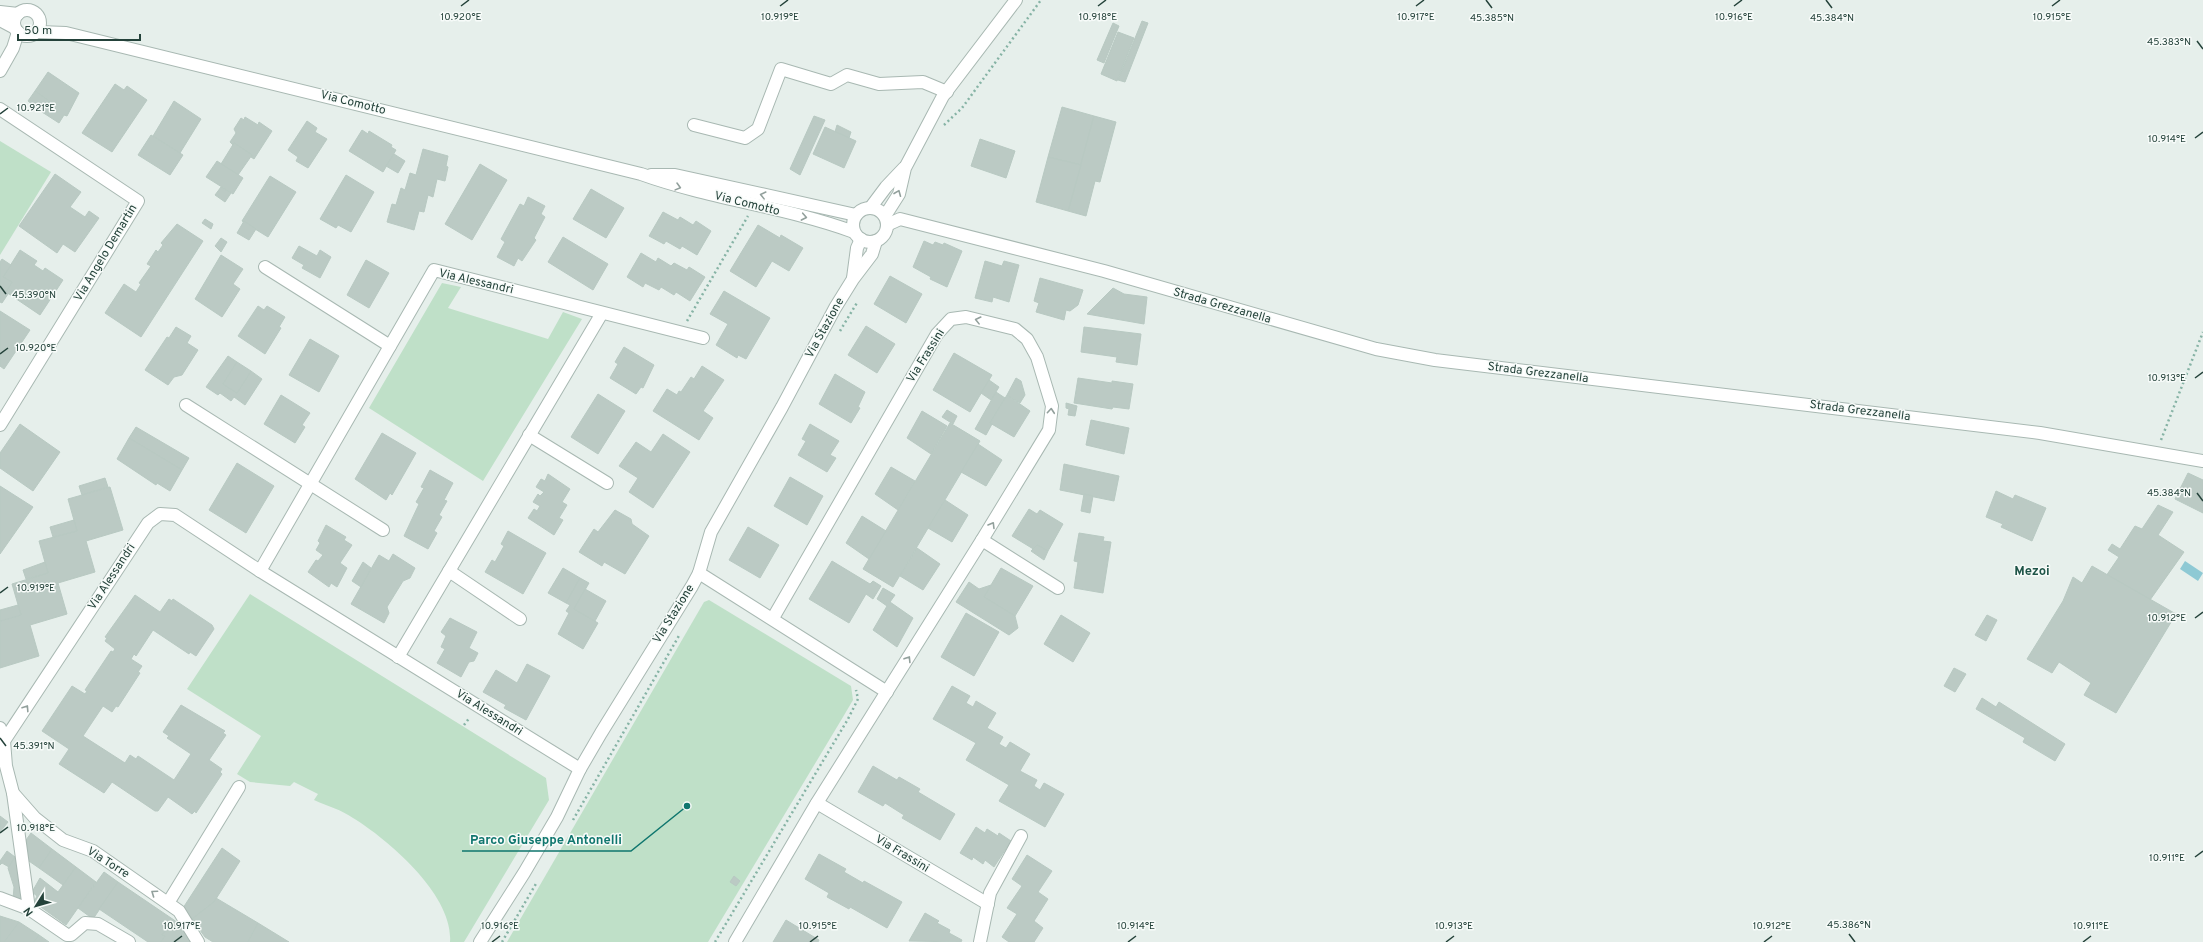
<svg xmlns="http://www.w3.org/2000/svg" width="2203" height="942" viewBox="0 0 2203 942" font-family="Overpass,sans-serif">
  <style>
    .green { fill: #bfe0c8 }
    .water { fill: #8ec9d4 }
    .building { fill: #bbcac4; stroke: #b8c9c2 }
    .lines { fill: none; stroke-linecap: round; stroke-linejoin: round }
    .minor-casing { stroke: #a8b8b2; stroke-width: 14 }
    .path { stroke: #86b3a5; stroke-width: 2.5; stroke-dasharray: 2 3; stroke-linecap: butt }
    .minor { stroke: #fff; stroke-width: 12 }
    .oneway { stroke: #92a09c }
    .ticks { fill: none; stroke: #24423a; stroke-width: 1.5 }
    .labels { text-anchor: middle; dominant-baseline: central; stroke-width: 3; stroke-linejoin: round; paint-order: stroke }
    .street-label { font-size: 12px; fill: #24423a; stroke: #f7fbf9 }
    .neighbourhood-label { font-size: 13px; font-weight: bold; fill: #1f5548; stroke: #f7fbf9 }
    .ticks-label { font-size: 10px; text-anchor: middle; fill: #24423a; stroke: #f7fbf9; stroke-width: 3; stroke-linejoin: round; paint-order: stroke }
    .leader { fill: none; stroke: #0f766e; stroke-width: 1.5 }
    .callout-dot { fill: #0f766e; stroke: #f7fbf9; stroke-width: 1.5 }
    .callout-label { font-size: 13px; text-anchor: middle; font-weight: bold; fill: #0f766e; stroke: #f7fbf9; stroke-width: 3; stroke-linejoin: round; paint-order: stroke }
  </style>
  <rect width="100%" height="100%" fill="#e6efeb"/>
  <!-- green -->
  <g class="green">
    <path d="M0,141L51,172L0,255Z"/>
    <path d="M442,283L461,287L448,308L548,339L563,312L582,319L483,481L369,408Z"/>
    <path d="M250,594L546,778L549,800L464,942H450C454,896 389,840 353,818C342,810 327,806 314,800L318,794L294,782L290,786L250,782L237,774L261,736L187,689Z"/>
    <path d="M709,600L851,686L853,700L843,717L708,942H507L704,602Z"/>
  </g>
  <!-- water -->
  <path class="water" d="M2185,561L2203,573L2198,581L2180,569Z"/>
  <!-- building -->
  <g class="building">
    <path d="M1142,21L1148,23L1125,82L1118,80Z"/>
    <path d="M1113,23L1119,26L1104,63L1097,60Z"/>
    <path d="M1118,32L1134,38L1117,81L1101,74Z"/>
    <path d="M48,72L79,93L67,116L64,115L59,123L42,112L49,101L35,91Z"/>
    <path d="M115,84L124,90L127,86L147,100L112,152L82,133Z"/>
    <path d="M35,91L49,101L42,112L28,101Z"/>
    <path d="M174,101L201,119L180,153L153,136Z"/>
    <path d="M1062,107L1094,116L1081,165L1048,157Z"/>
    <path d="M814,116L825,120L800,175L790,169Z"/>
    <path d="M1094,116L1116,122L1100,182L1095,181L1086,216L1068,211Z"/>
    <path d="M245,117L258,125L259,122L272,131L254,159L251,157L252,155L234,143L233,145L230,142L236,133L234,129L241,118L244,120Z"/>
    <path d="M307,121L317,128L315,132L327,139L308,168L296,161L298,157L288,150Z"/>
    <path d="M837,125L851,132L849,138L835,132Z"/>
    <path d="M825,127L856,141L844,168L813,154Z"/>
    <path d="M362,130L368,134L369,131L392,145L391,147L396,150L383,172L349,151Z"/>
    <path d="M151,135L183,155L170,175L138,155Z"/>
    <path d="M980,139L1015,151L1006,178L971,166Z"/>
    <path d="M234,143L252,155L238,175L221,164Z"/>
    <path d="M423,149L448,156L446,166L448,167L445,181L437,179L433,197L428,195L424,212L419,211L414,230L387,222L392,204L396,205L401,188L405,190L410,173L416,175Z"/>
    <path d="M394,154L405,161L398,173L386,166Z"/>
    <path d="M1048,157L1081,165L1068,211L1036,202Z"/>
    <path d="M217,161L243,178L233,194L206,177Z"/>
    <path d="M480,164L507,180L472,240L445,224Z"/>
    <path d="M55,174L81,192L70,207L85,217L89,211L99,218L75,252L63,244L57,253L19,226Z"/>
    <path d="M346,175L374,192L351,232L338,225L336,228L320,219Z"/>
    <path d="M270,176L296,192L268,237L242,221Z"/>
    <path d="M221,187L231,193L225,202L215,195Z"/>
    <path d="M591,189L624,208L606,238L573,219Z"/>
    <path d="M528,197L545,206L541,214L545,217L534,238L536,240L522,261L518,258L514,266L497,257L505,242L501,239L520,204L524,206Z"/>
    <path d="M663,212L678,220L680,217L693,225L696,221L711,231L697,255L682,246L680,249L666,241L664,244L649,236Z"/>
    <path d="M205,219L213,224L211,229L202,223Z"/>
    <path d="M244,221L256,229L249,240L237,233Z"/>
    <path d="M177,224L203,241L141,337L105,313L124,284L136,292L141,284L139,283L151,266L147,264L156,250L158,252L163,245L161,243Z"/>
    <path d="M758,225L780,238L781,235L803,248L789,271L772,261L756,287L730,271Z"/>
    <path d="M563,237L608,264L593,290L548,262Z"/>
    <path d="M221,238L227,242L221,252L215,246Z"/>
    <path d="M924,241L933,245L935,242L943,245L944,243L962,251L947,287L930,279L931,277L913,267Z"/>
    <path d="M299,246L317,256L320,250L331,257L320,278L302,268L304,265L292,258Z"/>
    <path d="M20,250L37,261L34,265L43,271L45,268L63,280L40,315L6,292L12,282L3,277Z"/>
    <path d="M641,253L656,262L658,258L671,266L674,263L687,270L689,267L705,277L690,301L676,292L674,295L661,287L659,290L645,283L643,287L627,277Z"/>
    <path d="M221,255L243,269L233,284L240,289L222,317L195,299Z"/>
    <path d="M2,259L11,265L3,277L12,282L6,292L8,294L2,303L0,302V262Z"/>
    <path d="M366,260L389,273L369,308L347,295Z"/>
    <path d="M985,261L1002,266L1004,261L1019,265L1009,302L993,297L992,302L975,298Z"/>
    <path d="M890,276L922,294L906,323L874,304Z"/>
    <path d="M1040,278L1083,290L1078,305L1070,311L1066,310L1064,320L1036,312L1039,303L1034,301Z"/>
    <path d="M1113,288L1124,294L1147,297L1144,324L1087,314Z"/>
    <path d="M724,291L770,318L746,359L738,355L737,358L716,345L728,324L710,314Z"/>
    <path d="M258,306L264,310L267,306L285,317L279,327L281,328L265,354L238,336Z"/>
    <path d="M0,311L30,330L4,369L0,366Z"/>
    <path d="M866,326L895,344L877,373L848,355Z"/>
    <path d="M176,327L191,336L187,343L198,350L182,375L174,377L168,385L145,370L167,337L169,338Z"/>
    <path d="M1084,327L1141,334L1137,365L1116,362L1117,357L1081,352Z"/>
    <path d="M310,339L339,356L319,392L289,375Z"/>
    <path d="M624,347L654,365L643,388L641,387L636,394L610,378L618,364L615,362Z"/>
    <path d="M954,353L992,375L970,412L933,390Z"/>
    <path d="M228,356L237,362L223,384L237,393L251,371L262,379L245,405L234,397L231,401L220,393L218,395L206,387Z"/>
    <path d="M237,362L251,371L237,393L223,384Z"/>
    <path d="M702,366L724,380L703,411L713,418L699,440L653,411L667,389L677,395L679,391L681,392L691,377L694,379Z"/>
    <path d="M835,374L865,392L858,407L860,408L851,423L819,404Z"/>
    <path d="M1016,378L1021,381L1025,395L1020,403L1007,395Z"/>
    <path d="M1078,378L1112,383V381L1133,384L1129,409L1113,407L1112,409L1074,403Z"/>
    <path d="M989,380L999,387L991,400L981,393Z"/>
    <path d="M996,392L1005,398L990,423L992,424L986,435L975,429Z"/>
    <path d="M598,394L625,411L598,454L571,437Z"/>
    <path d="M281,395L310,413L302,425L305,427L295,443L264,424Z"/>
    <path d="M1007,395L1030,411L1014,437L990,423Z"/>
    <path d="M1066,403L1077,406L1075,416L1068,415L1069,409L1066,408Z"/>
    <path d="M947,410L957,416L953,424L942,417Z"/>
    <path d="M922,411L947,426L931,454L907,438Z"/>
    <path d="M1091,420L1129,428L1124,454L1086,445Z"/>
    <path d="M950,423L980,441L893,587L863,569Z"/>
    <path d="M20,424L60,452L33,491L0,468V453Z"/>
    <path d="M810,424L839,441L830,455L836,458L827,472L798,455L806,441L802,439Z"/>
    <path d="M136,427L189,458L182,470L129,438Z"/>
    <path d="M382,433L416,453L392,495L390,493L386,500L355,479Z"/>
    <path d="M663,434L690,452L653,508L629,492L638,478L619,466L636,442L651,452Z"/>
    <path d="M129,438L182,470L170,491L157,483L156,485L117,459Z"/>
    <path d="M978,444L1002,460L986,486L961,472Z"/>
    <path d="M237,463L274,486L246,533L209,510Z"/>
    <path d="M1064,464L1119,476L1114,501L1060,490Z"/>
    <path d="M891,467L915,481L898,510L875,494Z"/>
    <path d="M430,470L453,483L444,500L447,501L439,515L442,517L434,531L437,533L428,549L404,536L419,504L416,502L424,488L421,487Z"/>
    <path d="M2188,473L2203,480V513L2175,499Z"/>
    <path d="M548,474L570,489L562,502L567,505L559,518L563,520L554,535L528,518L534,509L537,511L540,506L533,502L538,494L540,496L544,492L536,487L541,479L545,481Z"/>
    <path d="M790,477L823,496L807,525L774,506Z"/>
    <path d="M105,478L108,487L82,495L79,486Z"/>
    <path d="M0,486L33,507L0,554Z"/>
    <path d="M110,487L123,530L86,541L95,572L58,583L67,614L30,625L39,656L0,668V621L21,615L12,584L48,573L39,541L77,531L68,499Z"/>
    <path d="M1996,491L2013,499L2015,495L2046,508L2032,541L2001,527L2003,524L1986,517Z"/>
    <path d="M1084,494L1093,496L1090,513L1081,511Z"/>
    <path d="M945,500L968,515L952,542L928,528Z"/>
    <path d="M2158,505L2173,512L2158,535L2184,552L2150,600L2106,576L2119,557L2108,550L2112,544L2120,549L2135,526L2142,529Z"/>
    <path d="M1029,509L1037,514L1040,510L1063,524L1048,551L1037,545L1035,550L1012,536Z"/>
    <path d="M615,510L631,519L632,524L649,536L625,574L604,562L602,566L579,552L594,529L598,532Z"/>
    <path d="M862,516L886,531L869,559L846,543Z"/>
    <path d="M74,520L77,531L53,537L50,527Z"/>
    <path d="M326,525L346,537L344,540L352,545L340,563L347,568L337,587L331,583L329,587L308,572L316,560L318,561L323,555L316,550L320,543L318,541Z"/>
    <path d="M748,527L779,545L760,578L729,560Z"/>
    <path d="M508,531L546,553L523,594L485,572L492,560L495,562L504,546L501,544Z"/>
    <path d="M1079,533L1104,537L1103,541L1111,542L1103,593L1074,588L1078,562L1074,561Z"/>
    <path d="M1037,545L1048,551L1044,560L1031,551Z"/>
    <path d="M917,548L940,564L923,590L900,576Z"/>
    <path d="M393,554L415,568L410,578L403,581L387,607L389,613L384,623L351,604L379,555L389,561Z"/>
    <path d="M832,561L870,584L873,581L881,586L873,599L866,594L849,623L809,599Z"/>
    <path d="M45,562L48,573L26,579L23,570Z"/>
    <path d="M363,562L371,568L361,587L352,581Z"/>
    <path d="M2092,566L2176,614L2116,713L2084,695L2091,683L2059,662L2052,673L2027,659L2063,601L2073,577L2082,583Z"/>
    <path d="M563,568L580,578L566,603L548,593Z"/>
    <path d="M1001,568L1033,586L1015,616L984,597Z"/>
    <path d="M580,578L589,583L574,609L598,623L583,649L558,634L569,613L566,611L570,605L566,603Z"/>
    <path d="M969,582L979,589L991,585L984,597L1015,616L1018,628L1009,635L956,602Z"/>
    <path d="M883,588L895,595L890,602L913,618L897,647L873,630L887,606L877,599Z"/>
    <path d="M585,589L606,601L595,621L574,609Z"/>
    <path d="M135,595L160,612L169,599L172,601L173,599L212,625L214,629L196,656L190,652L189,654L153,630L136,656L134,654L131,659L142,666L138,672L140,673L118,707L116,706L112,712L103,706L83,736L125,763L130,755L136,759L138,756L174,780L191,754L167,738L169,736L163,732L181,705L225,731L223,733L226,735L209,760L222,769L220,772L222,774L196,813L195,811L192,814L168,797L158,811H155L112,782L104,793L59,764L69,749L42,731L72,686L85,694L87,691L85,690L111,651L113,652L115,649L105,641L107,638L105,637Z"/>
    <path d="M18,605L21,615L0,621V610Z"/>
    <path d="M966,613L999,632L974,676L941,657Z"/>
    <path d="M1061,615L1090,633L1073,662L1044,644Z"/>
    <path d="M1987,615L1997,620L1986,641L1975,635Z"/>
    <path d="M450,618L477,632L469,648L478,653L474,661L469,662L461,677L437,663L445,649L441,647L446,636L441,632Z"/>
    <path d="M527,664L550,676L526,720L504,708L506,705L483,692L496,670L517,683Z"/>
    <path d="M1954,668L1966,674L1955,692L1944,686Z"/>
    <path d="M952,686L970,696L966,703L973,707L976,701L996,713L987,728L1003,737L999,744L1006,748L1010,742L1030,754L1020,771L1037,780L1034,786L1040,790L1044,783L1064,794L1045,827L999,801L1009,785L966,760L976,743L933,719Z"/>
    <path d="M1982,698L1996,707L1999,702L2065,744L2055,761L2023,742L2025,738L1976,709Z"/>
    <path d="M873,766L897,780L899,777L920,789L918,792L955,814L940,840L902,818L904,815L885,803L883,806L858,792Z"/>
    <path d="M0,816L8,822L0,832Z"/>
    <path d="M976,827L985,833L987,829L998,836L999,833L1011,841L994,867L985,860L983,864L973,857L972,860L960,853Z"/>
    <path d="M31,833L52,849L39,868L26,859L24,843Z"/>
    <path d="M222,848L240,861L214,902L192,919L183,908Z"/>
    <path d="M52,849L76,867L63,885L39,868Z"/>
    <path d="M7,851L15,857L9,867L2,863L0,865V861Z"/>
    <path d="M17,854L24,904L13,899L14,887L8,868Z"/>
    <path d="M819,854L846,869L844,872L863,883L864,881L902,902L887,928L850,907L849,909L827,897L829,893L805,879Z"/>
    <path d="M1027,855L1052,871L1038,892L1048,899L1034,921L1043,928L1034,942H1009L1002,937L1017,914L1007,908L1022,886L1012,879Z"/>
    <path d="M76,867L96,882L66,925L34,902L37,896L32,892L40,878L58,892Z"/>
    <path d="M104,872L118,882L93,919L78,908Z"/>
    <path d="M734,876L740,881L736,886L730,882Z"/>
    <path d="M118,882L174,920L162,935L165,936L161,942H148L99,909Z"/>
    <path d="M216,898L258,923L248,942H213L205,937L192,919L214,902Z"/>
    <path d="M925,913L939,921L937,923L950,930L949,933L962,940L961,942L909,941Z"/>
    <path d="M0,916L19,922L4,942H0Z"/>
    <path d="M174,920L184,928L196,942H161L165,936L162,935Z"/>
    <path d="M786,920L819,940L818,942H773Z"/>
    <path d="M19,922L39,935L34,942H4Z"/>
    <path d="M258,923L289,942H248Z"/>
    <path d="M39,935L49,942H34Z"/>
  </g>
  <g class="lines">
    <defs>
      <g id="minor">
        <circle cx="27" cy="23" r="13"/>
        <path d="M0,12L18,14"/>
        <path d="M0,20L15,28"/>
        <path d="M38,32L66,33L641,174C711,199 786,207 854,232"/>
        <path d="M0,71L13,48L18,32"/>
        <path d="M0,109L138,201L0,425"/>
        <path d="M694,125L745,138L758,129L781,69L831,84L847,75L879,84L923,82L947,92"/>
        <path d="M651,175H675L856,215"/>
        <path d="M871,207L886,187L904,168"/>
        <circle cx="870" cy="225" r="17"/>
        <path d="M885,216L899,194L905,168L943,96L1016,0"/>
        <path d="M887,225L900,219L1104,271L1376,349L1435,360L2040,433L2203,461"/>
        <path d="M265,267L390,346"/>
        <path d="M853,278L857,248L861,239"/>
        <path d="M186,405L383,530"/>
        <path d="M529,435L607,483"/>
        <path d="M982,540L1058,588"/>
        <path d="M260,571L434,270L703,338"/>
        <path d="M449,571L520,619"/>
        <path d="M699,573L887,692"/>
        <path d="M398,657L602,313"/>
        <path d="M0,728L4,741L6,766L13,793L35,818L63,840L93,851L179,911L198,942"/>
        <path d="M4,741L148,523L160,514L175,515L260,571L580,769"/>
        <path d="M13,793L29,909L67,935H71L85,923L98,924L129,942"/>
        <path d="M817,803L988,904"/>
        <path d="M0,898L29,909"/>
        <path d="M168,903L239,787"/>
        <path d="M480,942L524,873L557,817L580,769L601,733L692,586L699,573L711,532L782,407L835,308L853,279L872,254L876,241"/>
        <path d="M735,942L815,806L982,540L1049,430L1052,406L1037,357L1027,339L1015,329L966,317L951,319L937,334L773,618"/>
        <path d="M980,942L990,893L1021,836"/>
      </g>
    </defs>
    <!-- minor casing -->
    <use href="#minor" class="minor-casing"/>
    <!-- path -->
    <g class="path">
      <path d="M944,125L962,108L1041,0"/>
      <path d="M687,321L748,216"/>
      <path d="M840,331L858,301"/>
      <path d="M2161,440L2203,332"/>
      <path d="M464,725L470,717"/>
      <path d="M573,820L680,634"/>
      <path d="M502,942L537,882"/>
      <path d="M715,942L848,719L858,699L856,690"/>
    </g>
    <!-- minor -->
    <use href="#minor" class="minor"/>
  </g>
  <!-- one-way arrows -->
  <defs><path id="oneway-chevron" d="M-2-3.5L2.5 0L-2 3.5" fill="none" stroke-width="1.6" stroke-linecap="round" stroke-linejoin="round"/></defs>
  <g class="oneway">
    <use href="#oneway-chevron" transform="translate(678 187) rotate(15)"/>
    <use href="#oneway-chevron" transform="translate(898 193) rotate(-68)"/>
    <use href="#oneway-chevron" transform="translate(763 195) rotate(-166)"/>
    <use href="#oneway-chevron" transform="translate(804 217) rotate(11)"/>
    <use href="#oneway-chevron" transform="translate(978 320) rotate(-166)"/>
    <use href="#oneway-chevron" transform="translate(1051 411) rotate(-85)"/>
    <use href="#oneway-chevron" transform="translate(992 525) rotate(-59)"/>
    <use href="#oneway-chevron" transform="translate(908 659) rotate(-58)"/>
    <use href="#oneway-chevron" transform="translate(26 708) rotate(-57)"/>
    <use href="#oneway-chevron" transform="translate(154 893) rotate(-145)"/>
  </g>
  <!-- ticks -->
  <path class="ticks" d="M1486,0L1492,8M1826,0L1832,8M461,6L469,0M780,6L788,0M1098,6L1106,0M1416,6L1424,0M1734,6L1742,0M2052,6L2060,0M2197,41L2203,49M0,114L8,108M2195,138L2203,132M0,286L6,294M0,354L8,348M2195,378L2203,372M2197,493L2203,501M0,593L8,587M2195,618L2203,612M0,738L6,746M0,833L8,827M2195,857L2203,851M1849,934L1855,942M174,942L182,936M492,942L500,936M810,942L818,936M1128,942L1136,936M1446,942L1454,936M1764,942L1772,936M2083,942L2091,936"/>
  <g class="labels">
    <!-- street labels -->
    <g class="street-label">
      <text transform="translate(353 103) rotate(14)">Via Comotto</text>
      <text transform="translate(747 204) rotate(14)">Via Comotto</text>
      <text transform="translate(106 253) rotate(-59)">Via Angelo Demartin</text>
      <text transform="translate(476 282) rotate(13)">Via Alessandri</text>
      <text transform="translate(1222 306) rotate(16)">Strada Grezzanella</text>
      <text transform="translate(825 328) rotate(-61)">Via Stazione</text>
      <text transform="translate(926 356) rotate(-58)">Via Frassini</text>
      <text transform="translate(1538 373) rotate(7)">Strada Grezzanella</text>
      <text transform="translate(1860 411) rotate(7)">Strada Grezzanella</text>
      <text transform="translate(112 577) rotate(-57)">Via Alessandri</text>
      <text transform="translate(674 614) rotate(-58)">Via Stazione</text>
      <text transform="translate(489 713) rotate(32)">Via Alessandri</text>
      <text transform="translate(902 854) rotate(31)">Via Frassini</text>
      <text transform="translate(108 863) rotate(32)">Via Torre</text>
    </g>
    <!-- neighbourhood labels -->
    <g class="neighbourhood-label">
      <text x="2032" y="572">Mezoi</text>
    </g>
  </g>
  <g class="ticks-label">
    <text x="2052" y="20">10.915°E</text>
    <text x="461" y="20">10.920°E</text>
    <text x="780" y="20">10.919°E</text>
    <text x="1098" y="20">10.918°E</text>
    <text x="1416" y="20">10.917°E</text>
    <text x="1734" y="20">10.916°E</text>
    <text x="1492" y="21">45.385°N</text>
    <text x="1832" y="21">45.384°N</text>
    <text x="2169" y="45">45.383°N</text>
    <text x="36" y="111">10.921°E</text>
    <text x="2167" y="142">10.914°E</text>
    <text x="34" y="298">45.390°N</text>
    <text x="36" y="351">10.920°E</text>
    <text x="2167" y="381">10.913°E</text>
    <text x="2169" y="496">45.384°N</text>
    <text x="36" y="591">10.919°E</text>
    <text x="2167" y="621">10.912°E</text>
    <text x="34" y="749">45.391°N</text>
    <text x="36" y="831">10.918°E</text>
    <text x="2167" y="861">10.911°E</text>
    <text x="1849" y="928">45.386°N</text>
    <text x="182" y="929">10.917°E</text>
    <text x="500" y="929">10.916°E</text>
    <text x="818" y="929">10.915°E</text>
    <text x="1136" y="929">10.914°E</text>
    <text x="1454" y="929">10.913°E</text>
    <text x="1772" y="929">10.912°E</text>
    <text x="2091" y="929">10.911°E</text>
  </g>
  <!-- callouts -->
  <path class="leader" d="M687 806L631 851H462"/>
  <circle class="callout-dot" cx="687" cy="806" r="4"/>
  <g class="callout-label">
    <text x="546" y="844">Parco Giuseppe Antonelli</text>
  </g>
  <!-- north arrow -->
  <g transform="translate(36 906) rotate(233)" stroke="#f7fbf9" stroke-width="3" paint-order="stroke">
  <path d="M0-3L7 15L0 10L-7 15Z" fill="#24423a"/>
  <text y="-6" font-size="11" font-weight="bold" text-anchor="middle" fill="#24423a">N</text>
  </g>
  <!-- scale -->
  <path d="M18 34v6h122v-6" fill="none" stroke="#24423a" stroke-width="2"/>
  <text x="24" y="34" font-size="12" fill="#24423a" stroke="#f7fbf9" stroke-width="3" paint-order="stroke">50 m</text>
</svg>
